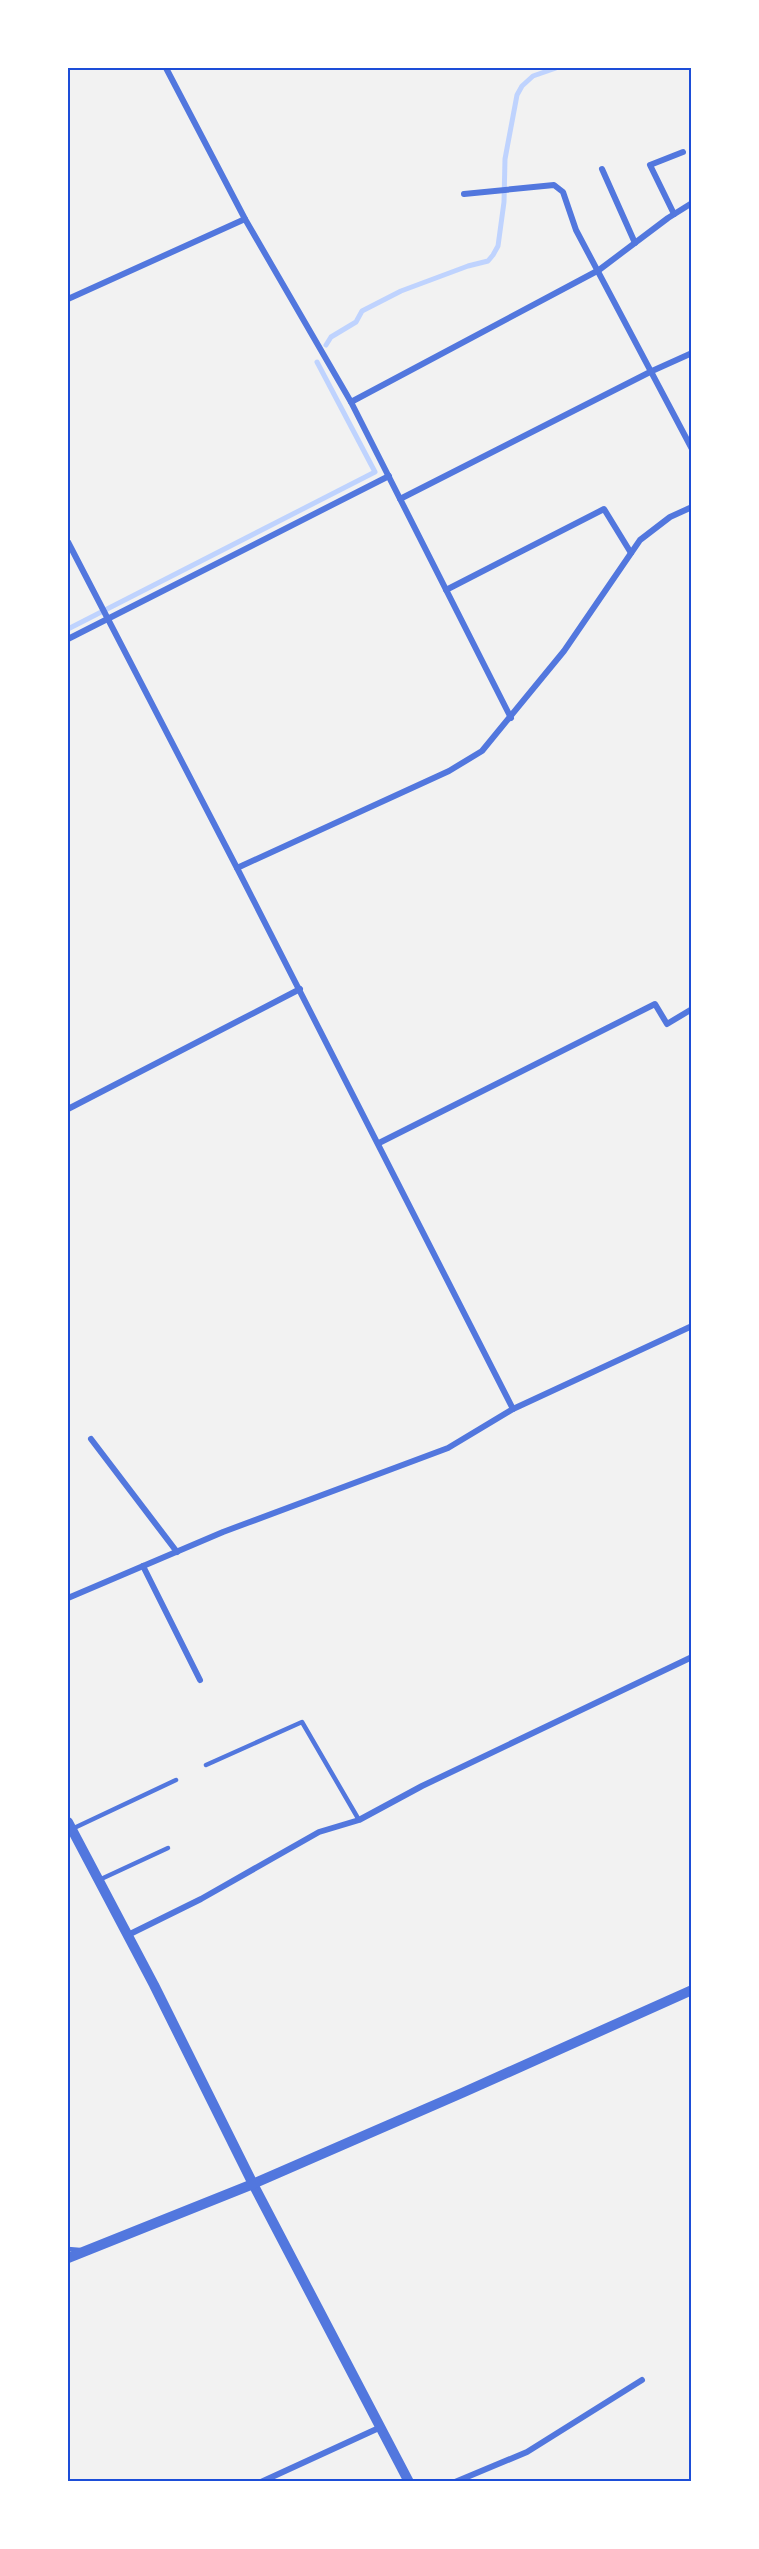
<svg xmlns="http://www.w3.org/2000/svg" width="759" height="2549" viewBox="0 0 759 2549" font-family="'IBM Plex Sans',sans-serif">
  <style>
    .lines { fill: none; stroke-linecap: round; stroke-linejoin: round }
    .stream { stroke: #bfd3fe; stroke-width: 5 }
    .service { stroke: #5277de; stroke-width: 4.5 }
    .minor { stroke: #5277de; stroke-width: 6 }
    .tertiary { stroke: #5277de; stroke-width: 10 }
    .neatline { fill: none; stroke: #1d4ed8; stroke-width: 2 }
  </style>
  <rect width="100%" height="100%" fill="#f2f2f2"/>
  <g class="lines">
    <!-- stream -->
    <g class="stream">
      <path d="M326,345L331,337L356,322L362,311L401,291L468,266L488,261L493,255L498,246L504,202L505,159L517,95L522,86L533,76L556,68"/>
      <path d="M68,629L375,472L317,362"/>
    </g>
    <!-- service -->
    <g class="service">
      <path d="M206,1765L302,1722L359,1820"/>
      <path d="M72,1829L176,1780"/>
      <path d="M99,1880L168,1848"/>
      <path d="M68,2249L80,2250"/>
    </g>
    <!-- minor -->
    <g class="minor">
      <path d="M166,68L245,219L351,402L511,718"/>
      <path d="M602,169L635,243"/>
      <path d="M464,194L554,185L563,192L576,230L692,449"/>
      <path d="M674,214L650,165L683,152"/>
      <path d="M68,299L245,219"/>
      <path d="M351,402L599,270L668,218L692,203"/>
      <path d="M400,499L652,371L692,353"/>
      <path d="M68,542L237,868L513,1409"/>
      <path d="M446,590L604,509L631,553"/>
      <path d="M68,639L389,476"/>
      <path d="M237,868L449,771L482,751L564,651L640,540L670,517L692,507"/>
      <path d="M68,1109L300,989"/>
      <path d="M379,1143L655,1004L667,1024L692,1009"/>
      <path d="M91,1439L177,1552"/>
      <path d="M143,1566L200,1680"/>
      <path d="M68,1598L223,1532L448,1448L513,1409L692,1326"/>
      <path d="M128,1935L201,1899L319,1832L359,1820L422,1786L692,1657"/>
      <path d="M261,2482L381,2427"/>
      <path d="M455,2482L527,2452L642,2380"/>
    </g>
    <!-- tertiary -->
    <g class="tertiary">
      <path d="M68,1822L154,1985L253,2184L409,2482"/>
      <path d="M68,2258L253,2184L462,2093L692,1990"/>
    </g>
  </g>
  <!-- border -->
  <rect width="759" height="2549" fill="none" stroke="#ffffff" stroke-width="138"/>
  <rect x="69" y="69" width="621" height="2411" class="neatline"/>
</svg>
